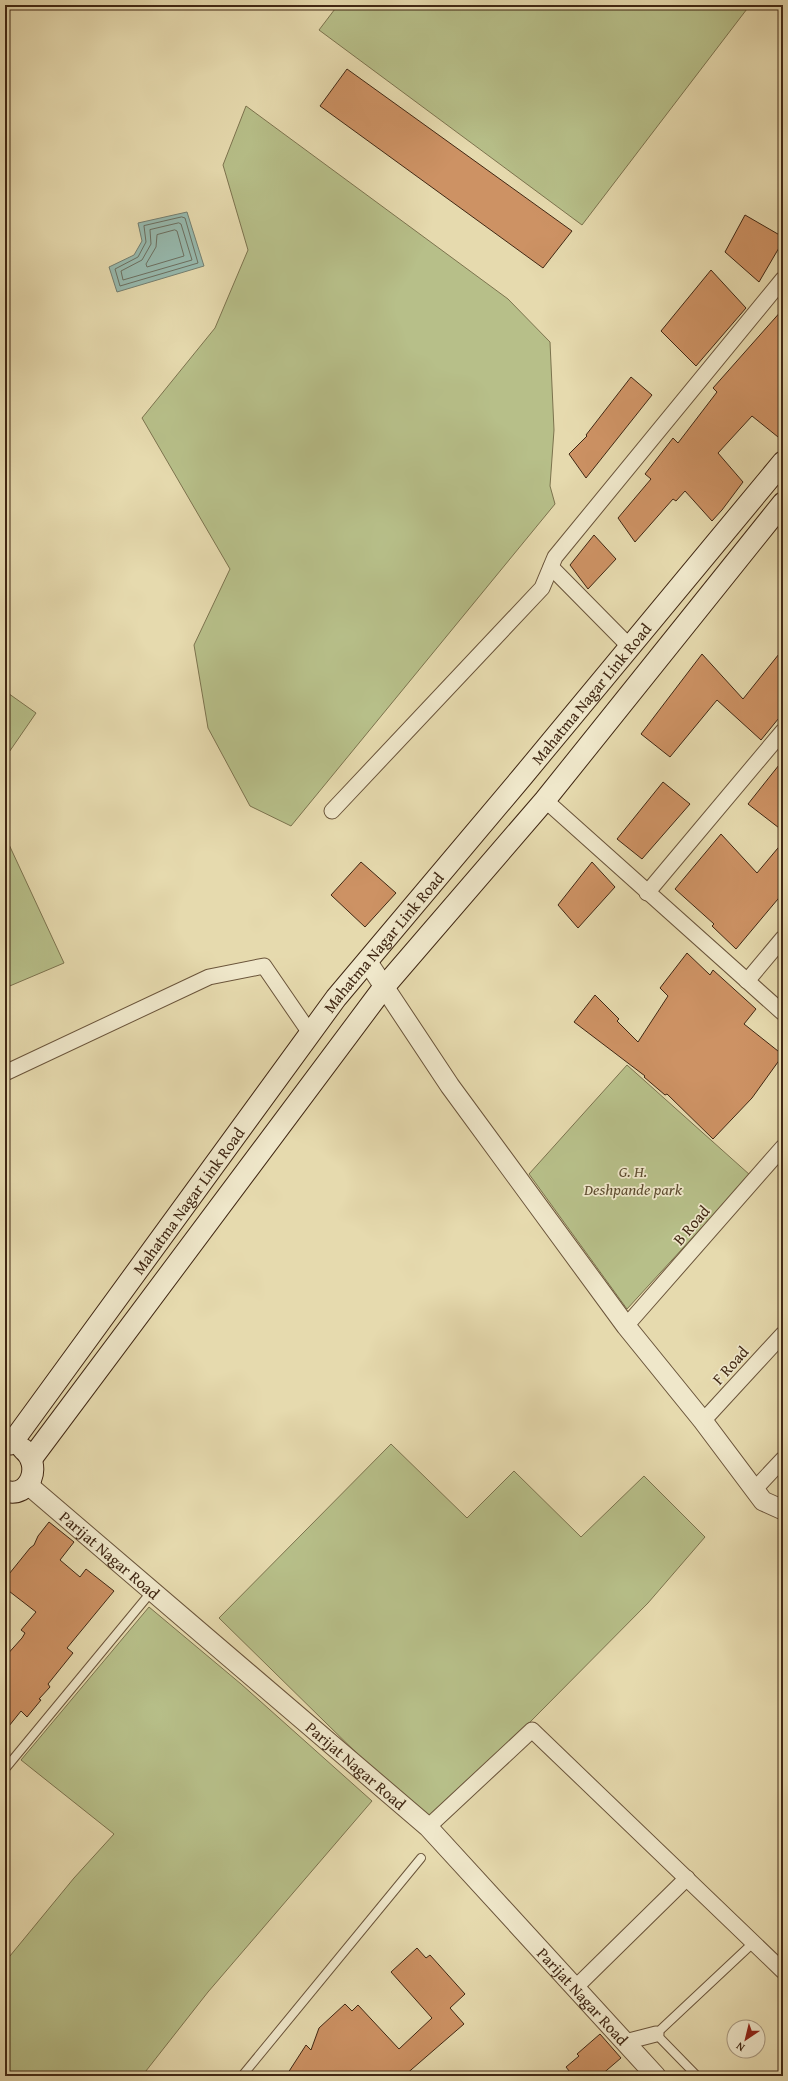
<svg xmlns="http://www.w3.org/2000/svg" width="788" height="2081" viewBox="0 0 788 2081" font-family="'Gentium Book Plus',serif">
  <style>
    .green { fill: #b7bf89; stroke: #7c734e }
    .water { fill: #97baaf; stroke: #747f71 }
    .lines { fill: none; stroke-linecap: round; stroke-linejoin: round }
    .shore { stroke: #6c7061; stroke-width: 1 }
    .building { fill: #cd9264; stroke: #402713 }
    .service-casing { stroke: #6a543a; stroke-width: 10 }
    .minor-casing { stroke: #6a543a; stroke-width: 17 }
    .tertiary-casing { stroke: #6a543a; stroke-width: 21 }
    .secondary-casing { stroke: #402713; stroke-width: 23 }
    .service { stroke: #efe7ca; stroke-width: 8 }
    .minor { stroke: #efe7ca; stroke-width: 15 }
    .tertiary { stroke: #efe7ca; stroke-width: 19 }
    .secondary { stroke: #efe7ca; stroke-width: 21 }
    .labels { text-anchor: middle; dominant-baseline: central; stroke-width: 3.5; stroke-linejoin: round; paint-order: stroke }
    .street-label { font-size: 16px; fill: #402713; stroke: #efe7ca }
    .park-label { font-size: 16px; font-style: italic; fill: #5e4d30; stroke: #efe7ca }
  </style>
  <rect width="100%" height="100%" fill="#e6daae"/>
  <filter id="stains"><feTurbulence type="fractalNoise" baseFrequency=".005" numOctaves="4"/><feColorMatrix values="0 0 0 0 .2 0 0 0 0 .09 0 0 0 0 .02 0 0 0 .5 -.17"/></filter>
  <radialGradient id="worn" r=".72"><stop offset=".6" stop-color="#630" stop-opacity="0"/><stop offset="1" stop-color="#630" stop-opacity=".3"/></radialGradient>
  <!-- green -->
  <g class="green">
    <path d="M338,5H750L582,225L319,30Z"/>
    <path d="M246,106L508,299L550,342L554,430L550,486L555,504L291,826L250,806L208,728L194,645L230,569L142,418L215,328L248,250L223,165Z"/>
    <path d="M5,691L36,713L5,758Z"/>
    <path d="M5,836L64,963L5,988Z"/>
    <path d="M627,1065L750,1175L627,1309L529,1174Z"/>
    <path d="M391,1444L467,1518L514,1471L581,1537L644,1476L705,1537L648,1603L429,1824L219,1618Z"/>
    <path d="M149,1607L241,1684L372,1801L208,1992L142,2076H5V1962L74,1878L114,1834L21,1760Z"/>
  </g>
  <!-- water -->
  <path class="water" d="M187,212L204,266L117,292L109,267L134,255L142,241L138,223Z"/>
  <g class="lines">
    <!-- shore -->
    <g class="shore">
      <path d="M182,217L185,218L198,263L120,286L115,269L138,257L146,242L144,226Z"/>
      <path d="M179,223L181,224L192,260L123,280L121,271L142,260L151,244L150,230Z"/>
      <path d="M175,230L177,231L184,256L147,267L146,264L156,247L157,235Z"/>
    </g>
  </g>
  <!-- building -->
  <g class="building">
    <path d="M347,69L572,231L543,268L320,106Z"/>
    <path d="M745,215L783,237V241L759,282L725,252Z"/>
    <path d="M711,270L746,308L696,366L661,331Z"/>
    <path d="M783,309V441L752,416L718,453L743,482L722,510L712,521L685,491L676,501L673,499L635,542L618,518L651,479L645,474L673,438L678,443L717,392L713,388Z"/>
    <path d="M631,377L652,395L586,478L569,454L587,436L586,435Z"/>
    <path d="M594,535L616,559L588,589L570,565Z"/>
    <path d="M783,649V713L761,740L717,700L670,757L641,734L702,654L743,699Z"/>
    <path d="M783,760V831L748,804Z"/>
    <path d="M663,782L690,804L642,859L617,839Z"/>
    <path d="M721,834L757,873L783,842V893L736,949L712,926L714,924L675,889Z"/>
    <path d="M361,862L396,893L365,927L331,895Z"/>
    <path d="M592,862L615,887L578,928L558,905Z"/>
    <path d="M687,953L710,975L713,970L756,1009L744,1024L783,1055L752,1098L713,1139L667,1094L665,1095L644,1077L645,1076L574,1022L595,995L619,1019L617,1021L638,1042L668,996L660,988Z"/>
    <path d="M49,1522L74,1542L60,1560L80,1577L86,1569L114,1591L67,1648L73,1653L48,1684L50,1687L39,1699L41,1700L27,1717L21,1711L5,1731V1657L22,1638L25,1633L21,1630L36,1612L5,1588V1579L30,1548L34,1545L38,1536Z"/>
    <path d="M417,1948L426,1958L430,1955L465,1994L450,2008L464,2024L404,2076H286L306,2045L311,2050L319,2028L345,2004L352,2011L358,2005L399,2049L432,2018L391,1972Z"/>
    <path d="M600,2034L621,2058L600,2076H573L566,2067L579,2056L577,2054Z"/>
  </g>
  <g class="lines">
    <defs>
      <g id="service">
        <path d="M5,1769L152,1591"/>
        <path d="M242,2076L421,1858"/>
        <path d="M697,2076L656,2034L753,1943"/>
      </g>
      <g id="minor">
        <path d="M551,567L630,647"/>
        <path d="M545,800L783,1013"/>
        <path d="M332,811L542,588L555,557L783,279"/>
        <path d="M647,893L783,731"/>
        <path d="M747,981L783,938"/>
        <path d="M5,1073L209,977L264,966L310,1033"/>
        <path d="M626,1326L783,1147"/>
        <path d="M703,1421L783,1334"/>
        <path d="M755,1489L783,1459"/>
        <path d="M428,1827L532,1730L783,1971"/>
        <path d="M576,1987L687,1878"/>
        <path d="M625,2042L656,2034"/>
      </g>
      <g id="tertiary">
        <path d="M367,961L450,1086L626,1326L703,1421L763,1501L783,1510"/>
        <path id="s1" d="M27,1484L428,1827L656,2076"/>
      </g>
      <g id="secondary">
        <path id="s2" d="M11,1444L336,998L522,777L783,462"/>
        <path d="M32,1458L384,987L545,800L783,503"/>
        <path d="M5,1491C30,1499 43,1465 23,1449"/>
      </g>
    </defs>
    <!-- service casing -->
    <use href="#service" class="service-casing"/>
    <!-- minor casing -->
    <use href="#minor" class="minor-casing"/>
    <!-- tertiary casing -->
    <use href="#tertiary" class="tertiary-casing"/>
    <!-- secondary casing -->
    <use href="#secondary" class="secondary-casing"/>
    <!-- service -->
    <use href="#service" class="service"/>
    <!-- minor -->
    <use href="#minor" class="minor"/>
    <!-- tertiary -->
    <use href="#tertiary" class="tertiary"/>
    <!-- secondary -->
    <use href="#secondary" class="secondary"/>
  </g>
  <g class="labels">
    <!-- street labels -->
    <g class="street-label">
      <text stroke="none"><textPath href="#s2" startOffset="949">Mahatma Nagar Link Road</textPath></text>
      <text stroke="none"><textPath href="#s2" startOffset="625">Mahatma Nagar Link Road</textPath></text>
      <text stroke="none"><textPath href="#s2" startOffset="301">Mahatma Nagar Link Road</textPath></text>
      <text transform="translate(691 1225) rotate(-49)">B Road</text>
      <text transform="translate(730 1365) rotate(-48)">F Road</text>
      <text stroke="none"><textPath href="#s1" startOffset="109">Parijat Nagar Road</textPath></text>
      <text stroke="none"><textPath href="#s1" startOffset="433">Parijat Nagar Road</textPath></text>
      <text stroke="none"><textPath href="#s1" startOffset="757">Parijat Nagar Road</textPath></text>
    </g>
    <!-- park labels -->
    <g class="park-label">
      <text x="633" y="1171">G. H.<tspan x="633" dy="18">Deshpande park</tspan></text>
    </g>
  </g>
  <!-- margin -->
  <rect width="788" height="2081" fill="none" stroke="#e6daae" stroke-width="20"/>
  <rect x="6" y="6" width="776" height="2069" fill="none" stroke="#402713" stroke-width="2"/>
  <rect x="10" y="10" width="768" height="2061" fill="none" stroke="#402713"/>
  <!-- north arrow -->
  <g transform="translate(746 2039) rotate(215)"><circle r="19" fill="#efe7ca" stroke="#a99a81"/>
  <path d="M0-3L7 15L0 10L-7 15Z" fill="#8f2418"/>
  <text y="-6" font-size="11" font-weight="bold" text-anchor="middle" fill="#402713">N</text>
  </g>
  <rect width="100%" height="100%" filter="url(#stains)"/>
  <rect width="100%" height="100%" fill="url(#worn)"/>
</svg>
